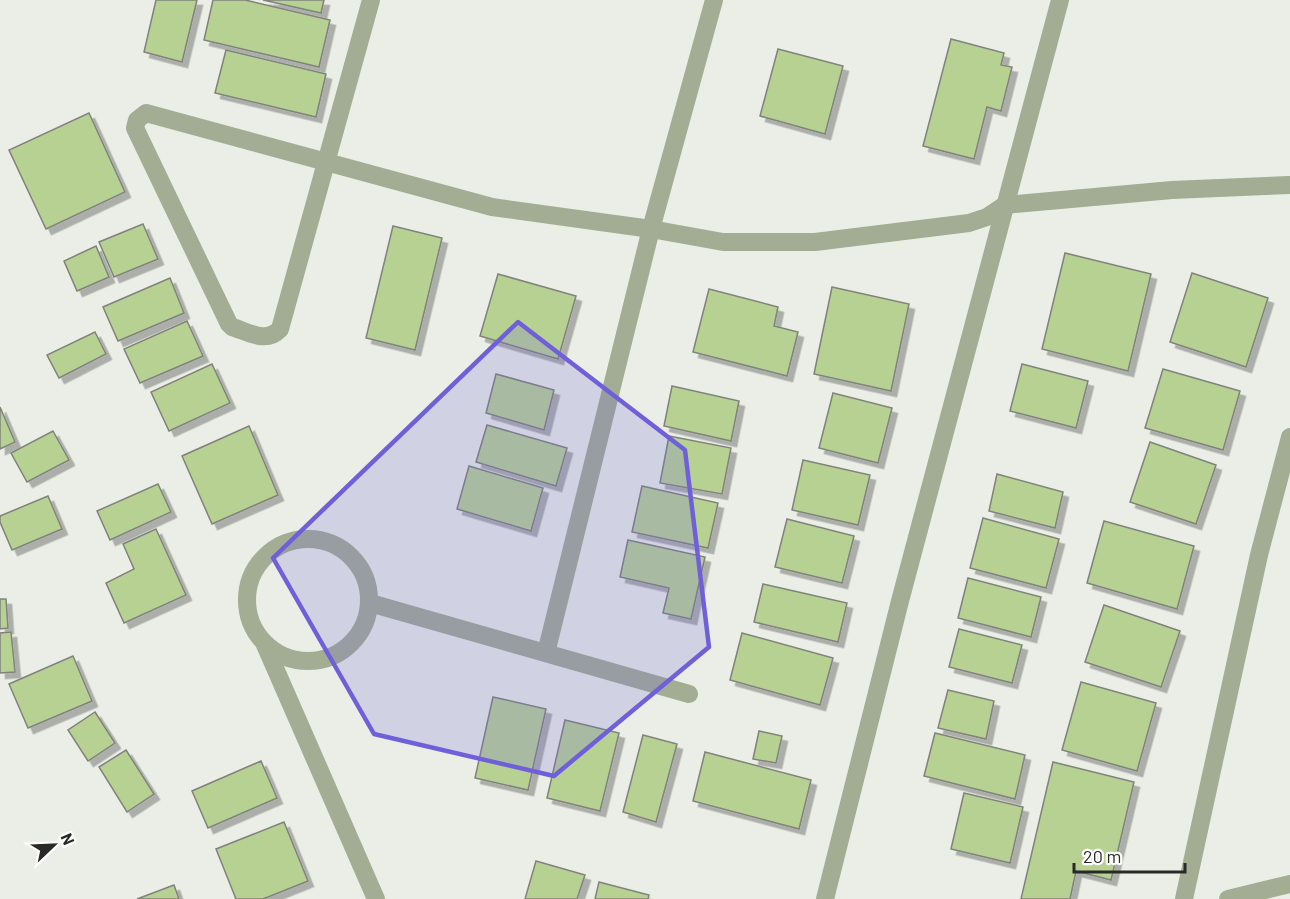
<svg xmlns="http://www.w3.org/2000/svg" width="1290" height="899" viewBox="0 0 1290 899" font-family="Barlow,sans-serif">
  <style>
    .building { fill: #b7d193; stroke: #80837c; stroke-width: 1.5; filter: url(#shadow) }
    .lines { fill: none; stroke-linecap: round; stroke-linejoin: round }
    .minor { stroke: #a2ad93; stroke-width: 18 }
    .marked { fill: #6f60da; fill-opacity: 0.2; stroke: #6f60da; stroke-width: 4.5; stroke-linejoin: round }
  </style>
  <defs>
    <filter id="shadow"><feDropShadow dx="5.5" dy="5.5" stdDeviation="0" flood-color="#0004"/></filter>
  </defs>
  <rect width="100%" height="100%" fill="#eaeee6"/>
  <!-- building -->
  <g class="building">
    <path d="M156,0H197L182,62L144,52Z"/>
    <path d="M213,0H245L330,20L319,67L204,40Z"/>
    <path d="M263,0H324L321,13Z"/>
    <path d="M951,39L1004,53L1001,65L1012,67L1001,111L987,107L974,159L923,146Z"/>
    <path d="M778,49L843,66L825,134L760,116Z"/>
    <path d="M226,50L326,74L316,117L215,93Z"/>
    <path d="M89,113L125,192L46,229L9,150Z"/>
    <path d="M143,224L158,259L114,277L99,242Z"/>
    <path d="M393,226L442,238L415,350L366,338Z"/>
    <path d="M96,246L109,277L77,291L64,261Z"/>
    <path d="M1065,253L1151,274L1128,371L1042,349Z"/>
    <path d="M1192,273L1268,298L1246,367L1170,342Z"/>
    <path d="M498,274L576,296L558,359L480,336Z"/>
    <path d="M170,278L184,313L118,341L103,307Z"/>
    <path d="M832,287L909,304L891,391L814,374Z"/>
    <path d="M709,289L778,307L774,326L798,332L787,376L693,352Z"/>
    <path d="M187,321L203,356L140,383L124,349Z"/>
    <path d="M95,332L106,354L59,378L47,355Z"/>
    <path d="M212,364L230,403L169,431L151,392Z"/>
    <path d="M1022,364L1088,381L1076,428L1010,411Z"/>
    <path d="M1163,369L1240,391L1223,450L1145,428Z"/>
    <path d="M496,374L554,390L544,430L486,413Z"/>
    <path d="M672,386L739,401L731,441L664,426Z"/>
    <path d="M833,393L892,408L878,463L819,448Z"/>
    <path d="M0,407L15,442L0,449Z"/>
    <path d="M487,425L567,448L556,486L476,462Z"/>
    <path d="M249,426L278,495L212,524L182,456Z"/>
    <path d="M53,431L69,460L27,482L11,453Z"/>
    <path d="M669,436L731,448L722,494L660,483Z"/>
    <path d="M1150,442L1216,465L1196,524L1130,502Z"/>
    <path d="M803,460L870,475L858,525L792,510Z"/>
    <path d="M469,466L543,488L531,531L457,509Z"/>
    <path d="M997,474L1063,492L1055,528L989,511Z"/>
    <path d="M158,484L171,512L110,540L97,511Z"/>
    <path d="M642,486L718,503L708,548L632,532Z"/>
    <path d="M48,496L62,529L12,550L0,522V516Z"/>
    <path d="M983,518L1059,539L1046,588L970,568Z"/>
    <path d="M787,519L854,536L842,583L775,567Z"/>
    <path d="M1104,521L1194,546L1177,609L1087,583Z"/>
    <path d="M156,529L186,595L124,623L106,583L134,569L123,544Z"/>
    <path d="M628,540L705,557L691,619L663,613L669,588L620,577Z"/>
    <path d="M968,578L1041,597L1031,637L958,618Z"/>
    <path d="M763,584L847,603L838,642L754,622Z"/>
    <path d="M0,599H6L8,628L0,629Z"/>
    <path d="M1104,605L1180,631L1161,687L1085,662Z"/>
    <path d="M959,629L1022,645L1012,683L949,667Z"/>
    <path d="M11,632L15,672L0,673V633Z"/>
    <path d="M742,633L833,658L820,705L730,680Z"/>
    <path d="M73,656L92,701L28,728L9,684Z"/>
    <path d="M1081,682L1156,703L1137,771L1062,750Z"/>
    <path d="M948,690L994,701L986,739L938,728Z"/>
    <path d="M493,697L546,709L528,790L475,778Z"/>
    <path d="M95,712L115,743L88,761L68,730Z"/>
    <path d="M565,720L619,733L600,811L547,798Z"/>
    <path d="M759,731L782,736L776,763L753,759Z"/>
    <path d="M935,733L1025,755L1015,799L924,776Z"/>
    <path d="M643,735L677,744L656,822L623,812Z"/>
    <path d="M126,750L154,794L127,812L99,767Z"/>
    <path d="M705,752L811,780L799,829L693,801Z"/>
    <path d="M261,761L277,798L208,828L192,791Z"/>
    <path d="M1053,762L1134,782L1111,880L1076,871L1070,899H1021Z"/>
    <path d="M964,793L1023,807L1010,863L951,849Z"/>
    <path d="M284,822L308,881L263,899H236L216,849Z"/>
    <path d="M536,861L585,875L577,899H525Z"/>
    <path d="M599,882L649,895L648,899H595Z"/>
    <path d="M174,885L179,899H137Z"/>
  </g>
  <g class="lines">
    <!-- minor -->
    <g class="minor">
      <path d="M371,0L280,329C266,344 249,332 232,327L229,324L135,128L137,120L146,113L492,207L651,229L723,242H815L969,223L987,217L1005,205L1172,190L1290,185"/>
      <circle cx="308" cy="600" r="61"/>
      <path d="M370,603L689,694"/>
      <path d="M265,645L376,899"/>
      <path d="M546,653L651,229L714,0"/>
      <path d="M825,899L900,601L1060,0"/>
      <path d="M1184,899L1259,555L1290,437"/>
      <path d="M1228,899L1290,884"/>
    </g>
  </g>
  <!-- marked area -->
  <path class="marked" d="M518,322L685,450L709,647L554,776L374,734L273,558Z"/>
  <!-- north arrow -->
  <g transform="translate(54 845) rotate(67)" stroke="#ffffff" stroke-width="4.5" paint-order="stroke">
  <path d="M0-4.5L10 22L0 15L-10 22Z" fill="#292a27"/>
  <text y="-9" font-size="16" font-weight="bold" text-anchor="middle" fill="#292a27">N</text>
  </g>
  <!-- scale -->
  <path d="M1074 863v9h111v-9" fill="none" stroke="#292a27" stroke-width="3"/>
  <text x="1083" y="863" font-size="18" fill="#292a27" stroke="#ffffff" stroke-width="4.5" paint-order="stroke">20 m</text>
</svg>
